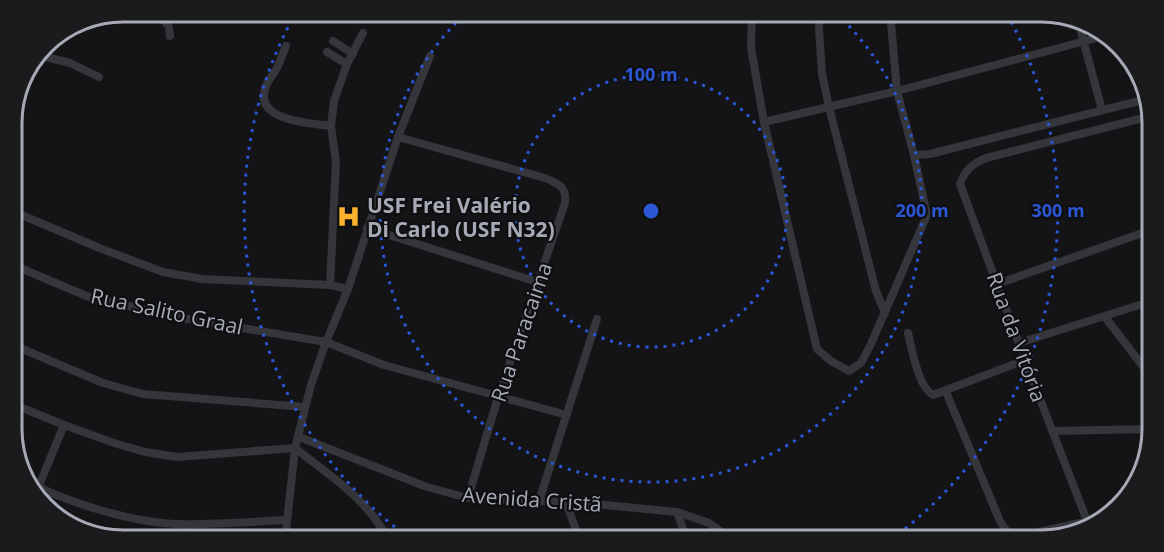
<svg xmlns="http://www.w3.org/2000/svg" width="1164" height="552" viewBox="0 0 1164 552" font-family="'Open Sans',sans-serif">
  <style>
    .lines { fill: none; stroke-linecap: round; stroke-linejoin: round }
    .street { stroke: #35363b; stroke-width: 8 }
    .ring { fill: none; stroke: #2b57d5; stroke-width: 3; stroke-dasharray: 3 6 }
    .labels { text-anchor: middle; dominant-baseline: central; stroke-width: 4.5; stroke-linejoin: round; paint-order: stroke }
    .poi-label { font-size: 21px; font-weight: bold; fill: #a5aab6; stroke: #0f0f11; text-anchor: start }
    .street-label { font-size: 21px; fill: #a5aab6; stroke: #0f0f11 }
    .rim { fill: none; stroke: #a5aab6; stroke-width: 3 }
    .centre { fill: #2b57d5; stroke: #0f0f11; stroke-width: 3 }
    .ring-label { font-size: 18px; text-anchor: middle; font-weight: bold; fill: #2b57d5; stroke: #0f0f11; stroke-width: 4.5; stroke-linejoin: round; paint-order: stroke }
  </style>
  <rect width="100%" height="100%" fill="#141416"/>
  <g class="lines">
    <!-- street -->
    <g class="street">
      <path d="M158,12L169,27L170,36"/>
      <path d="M752,12L751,48L764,122L817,349L831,361L849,371L861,363L871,344L927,215L914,155L897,91L890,12"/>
      <path d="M818,12L822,74L829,107L876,291L885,313"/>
      <path d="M890,15L915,12"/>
      <path d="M1078,21L1102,110"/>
      <path d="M333,41L353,54"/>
      <path d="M286,46C283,53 280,61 277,68C273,75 267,81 265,89C255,121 310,123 331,126"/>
      <path d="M327,52L347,64"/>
      <path d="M38,55L70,63L99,77"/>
      <path d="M764,122L897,91L1104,36"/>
      <path d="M398,137L545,178C559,184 567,187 565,203L498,397L468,498"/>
      <path d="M914,155L930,154L1147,99"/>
      <path d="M12,211L102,249L163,272L202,279L330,285L348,289"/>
      <path d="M367,228L537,282"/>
      <path d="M13,265L89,297L182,318L326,342L384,365L567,415"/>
      <path d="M997,284L1151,230"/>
      <path d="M330,285L336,163L331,126L334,101L347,64L363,33"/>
      <path d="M1105,317L1152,378"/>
      <path d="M908,333C912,349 918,387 933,395L1025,360"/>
      <path d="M1019,343L1152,301"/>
      <path d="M13,345L103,383L143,394L305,407"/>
      <path d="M946,392L1000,521C1006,531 1009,536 1021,536L1106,517"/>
      <path d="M13,404L64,425L114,443L145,452L177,457L295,448"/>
      <path d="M1052,431L1152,429"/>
      <path d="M299,437L427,487L468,498L584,503L677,512L709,523L732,540"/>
      <path d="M295,448C329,475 369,500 388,540"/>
      <path d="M30,483C70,503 130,522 175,524C212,525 249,522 286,520"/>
      <path d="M35,495L64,425"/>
      <path d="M539,501L597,319"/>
      <path d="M566,503L580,540"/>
      <path d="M677,512L687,540"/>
      <path d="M1089,526L1025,360L960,184C965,170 972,164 986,158L1151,116"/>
      <path d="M285,540L295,448L311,385L326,342L348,289L398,137L430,56"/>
    </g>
  </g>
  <!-- distance rings -->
  <g class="ring">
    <circle cx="651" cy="211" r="136"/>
    <path d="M836 13A271 271 0 1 1 466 13"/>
    <path d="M409 538A407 407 0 0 1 295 14M1007 14A407 407 0 0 1 893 538"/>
  </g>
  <!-- icons -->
  <defs>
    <symbol id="hospital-bare" viewBox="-9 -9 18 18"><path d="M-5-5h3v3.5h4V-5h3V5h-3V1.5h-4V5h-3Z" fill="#f9b229" stroke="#0f0f11" stroke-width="2.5" paint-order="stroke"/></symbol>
  </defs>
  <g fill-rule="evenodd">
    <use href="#hospital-bare" x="332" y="200" width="33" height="33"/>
  </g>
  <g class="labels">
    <!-- poi labels -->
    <g class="poi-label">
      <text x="367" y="205">USF Frei Valério<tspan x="367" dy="24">Di Carlo (USF N32)</tspan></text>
    </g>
    <!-- street labels -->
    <g class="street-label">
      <text transform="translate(167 311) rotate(12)">Rua Salito Graal</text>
      <text transform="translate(521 332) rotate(-71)">Rua Paracaima</text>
      <text transform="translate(1017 337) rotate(70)">Rua da Vitória</text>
      <text transform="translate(532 499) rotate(4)">Avenida Cristã</text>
    </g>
  </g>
  <!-- crop -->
  <path d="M0 0H1164V552H0ZM123 22H1041A101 101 0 0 1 1142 123V429A101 101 0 0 1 1041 530H123A101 101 0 0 1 22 429V123A101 101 0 0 1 123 22Z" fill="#1b1b1e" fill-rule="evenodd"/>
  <path class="rim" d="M123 22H1041A101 101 0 0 1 1142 123V429A101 101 0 0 1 1041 530H123A101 101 0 0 1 22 429V123A101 101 0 0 1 123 22Z"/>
  <circle cx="651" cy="211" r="9" class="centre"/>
  <g class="ring-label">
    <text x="651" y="81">100 m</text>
    <text x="922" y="217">200 m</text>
    <text x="1058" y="217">300 m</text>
  </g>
</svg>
